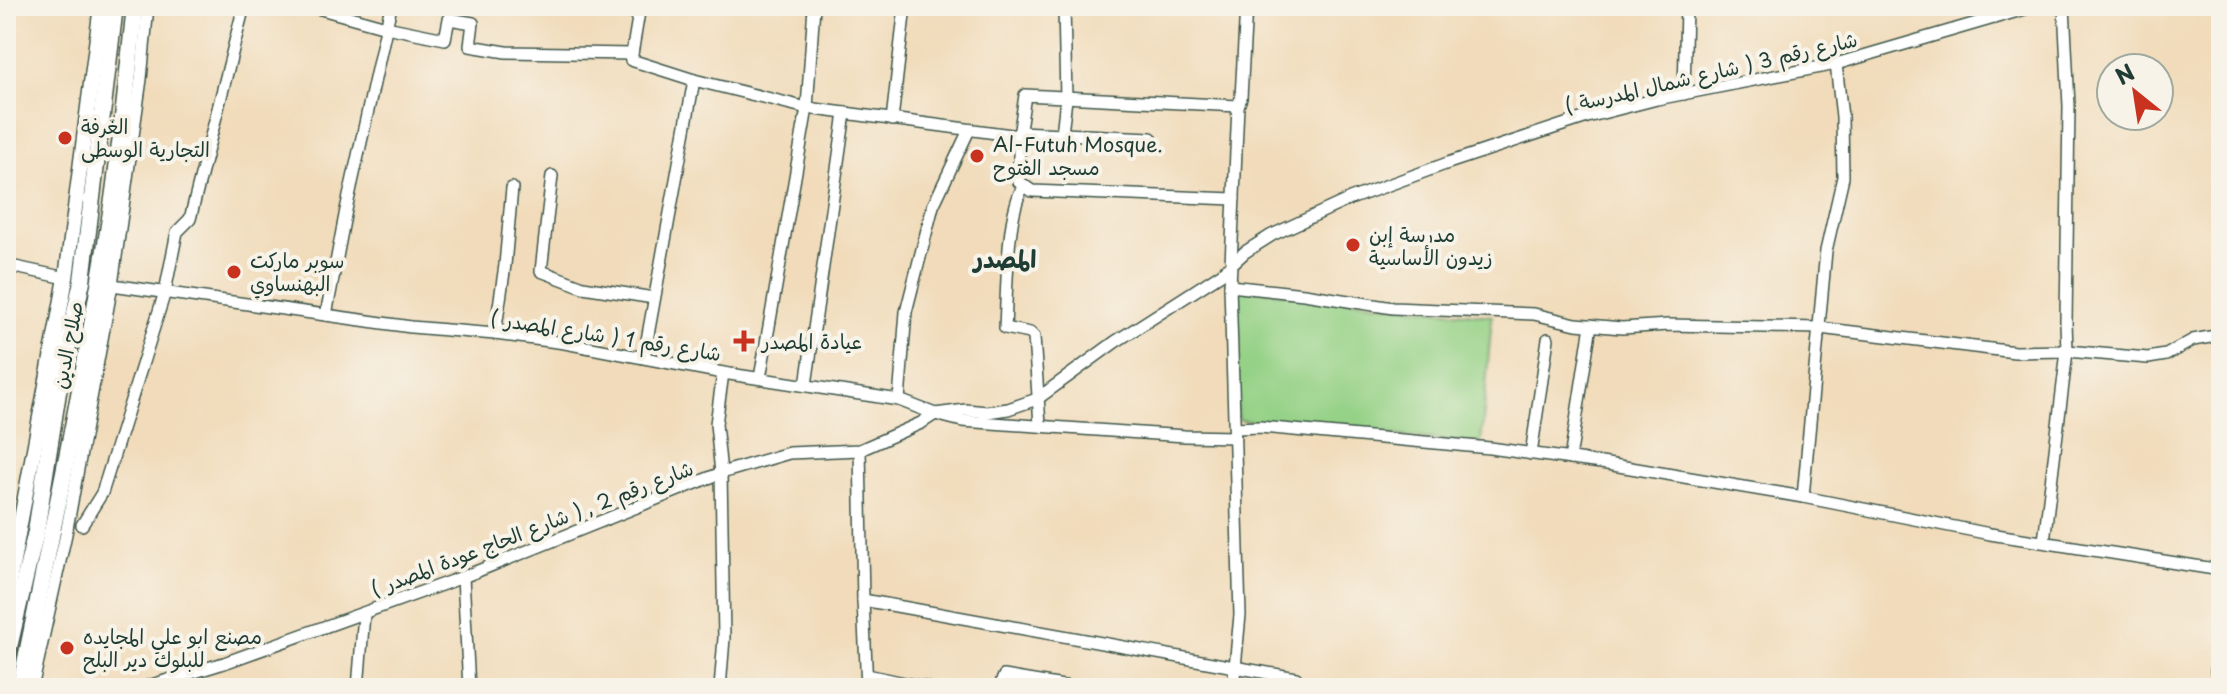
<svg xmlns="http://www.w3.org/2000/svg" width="2227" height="694" viewBox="0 0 2227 694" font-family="'Playpen Sans','Playpen Sans Arabic',sans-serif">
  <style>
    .green { fill: #95d186; stroke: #5a875d; stroke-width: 2 }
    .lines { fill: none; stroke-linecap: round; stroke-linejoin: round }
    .minor-casing { stroke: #3e5548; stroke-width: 14 }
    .major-casing { stroke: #3e5548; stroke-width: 17 }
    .highway-casing { stroke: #3e5548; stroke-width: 19 }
    .minor { stroke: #fff; stroke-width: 11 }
    .major { stroke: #fff; stroke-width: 14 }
    .highway { stroke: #fff; stroke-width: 16 }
    .poi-dot { fill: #c8321e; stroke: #f7f3e8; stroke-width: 3 }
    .labels { text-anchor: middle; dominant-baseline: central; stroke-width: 8; stroke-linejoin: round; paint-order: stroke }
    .street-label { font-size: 20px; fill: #1f3d34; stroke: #f7f3e8 }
    .poi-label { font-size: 20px; fill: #1f3d34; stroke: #f7f3e8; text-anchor: start }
    .quarter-label { font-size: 24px; font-weight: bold; fill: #1f3d34; stroke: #f7f3e8 }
  </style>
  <rect width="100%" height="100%" fill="#f7f3e8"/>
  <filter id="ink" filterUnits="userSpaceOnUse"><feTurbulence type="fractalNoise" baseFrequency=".0125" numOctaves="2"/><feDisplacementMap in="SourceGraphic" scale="16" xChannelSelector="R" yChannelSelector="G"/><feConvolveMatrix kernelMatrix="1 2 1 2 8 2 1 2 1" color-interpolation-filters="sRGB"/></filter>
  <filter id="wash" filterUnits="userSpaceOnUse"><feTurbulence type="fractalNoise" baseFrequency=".006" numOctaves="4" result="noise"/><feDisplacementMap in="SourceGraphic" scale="32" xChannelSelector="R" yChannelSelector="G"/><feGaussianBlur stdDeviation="1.8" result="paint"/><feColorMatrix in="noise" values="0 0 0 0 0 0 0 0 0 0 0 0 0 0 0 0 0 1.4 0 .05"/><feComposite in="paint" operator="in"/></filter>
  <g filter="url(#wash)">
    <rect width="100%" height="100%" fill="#f1dbba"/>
    <!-- green -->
    <path class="green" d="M1236,288L1492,316L1481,444L1240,420L1237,413Z"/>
  </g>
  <g filter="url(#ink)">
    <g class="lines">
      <defs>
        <g id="minor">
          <path d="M310,6L386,27L445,39L449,19L473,23L470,46L506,52L632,54"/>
          <path d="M640,6L631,60L694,80L807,108L1019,136"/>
          <path d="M1684,94L1686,6"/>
          <path d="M892,120L905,6"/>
          <path d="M1019,132L1151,138"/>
          <path d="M1062,134L1066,99L1064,6"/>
          <path d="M552,176L541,271L583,287L654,298"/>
          <path d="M1024,185C1006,213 1007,293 1005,328L1030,333L1034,337L1040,425"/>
          <path d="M1234,199L1032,191L1019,182V136L1025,95L1238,106"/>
          <path d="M6,265L66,278"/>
          <path d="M112,285L411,327L495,334L565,343L723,373L899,400L935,414L962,421L1185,436L1235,437"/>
          <path d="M1230,286L1304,294L1393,308L1534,314L1576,324L1622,328L1668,325L1820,328L2015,352L2067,351L2148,358L2166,355L2193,340L2221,335"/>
          <path d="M326,315L346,210L391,6"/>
          <path d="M495,334L505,265L512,188"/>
          <path d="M644,357L694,80"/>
          <path d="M760,378L807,108L814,6"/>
          <path d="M806,385L845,113"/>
          <path d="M899,400L906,312L933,206L969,130"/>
          <path d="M1236,428L1260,427L1490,448L1601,463L1803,497L1990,534L2221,570"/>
          <path d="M860,450L863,600L867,688"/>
          <path d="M1531,454L1548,339"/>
          <path d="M1570,459L1591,325"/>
          <path d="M1803,497L1826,251L1843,177L1842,117L1836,64"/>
          <path d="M82,525L102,493L165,292L177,232L190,219L244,6"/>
          <path d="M2044,541L2067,351L2066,322L2069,106L2064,6"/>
          <path d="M463,577L469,688"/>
          <path d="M863,600L1296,678"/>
          <path d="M2216,672L2221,623"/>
          <path d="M867,675L928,688"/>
          <path d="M32,688L66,534L112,285L141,79L148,6"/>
          <path d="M142,688L224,663L463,577L721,473L789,453L860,450L921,423L935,414L966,410L987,412L1008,409L1037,399L1115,342L1221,274L1245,252L1272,235L1350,199L1448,163L1587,117L1657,99L1836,64L2035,6"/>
          <path d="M358,688L364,614"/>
          <path d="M720,688L724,638L721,473L716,424L723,373"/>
          <path d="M999,688L1004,676L1075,688"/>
          <path d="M1233,688L1240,615L1230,286L1238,106L1241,98L1246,6"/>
        </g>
        <path id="major" d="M6,599L66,278L101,6"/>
        <g id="highway">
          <path d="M6,660L36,531L58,392L82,281L115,6"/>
          <path d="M20,688C53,526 88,363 113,199C122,135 128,70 135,6"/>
        </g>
      </defs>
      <!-- minor casing -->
      <use href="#minor" class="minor-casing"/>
      <!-- major casing -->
      <use href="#major" class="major-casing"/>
      <!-- highway casing -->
      <use href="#highway" class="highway-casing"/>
      <!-- minor -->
      <use href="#minor" class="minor"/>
      <!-- major -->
      <use href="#major" class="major"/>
      <!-- highway -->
      <use href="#highway" class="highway"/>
    </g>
  </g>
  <!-- markers -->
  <g class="poi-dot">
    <circle cx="65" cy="138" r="8"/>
    <circle cx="977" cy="156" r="8"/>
    <circle cx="1353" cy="245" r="8"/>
    <circle cx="234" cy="272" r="8"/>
    <path d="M740 329h8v8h8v8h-8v8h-8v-8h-8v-8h8z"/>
    <circle cx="67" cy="648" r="8"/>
  </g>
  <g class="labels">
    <!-- street labels -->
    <g class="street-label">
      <text transform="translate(1711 72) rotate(-13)">شارع رقم 3 ( شارع شمال المدرسة )</text>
      <text transform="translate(606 335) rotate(9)">شارع رقم 1 ( شارع المصدر )</text>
      <text transform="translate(67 345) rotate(-79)">صلاح الدين</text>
      <text transform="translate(532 528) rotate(-21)">شارع رقم 2 , ( شارع الحاج عودة المصدر )</text>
    </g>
    <!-- poi labels -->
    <g class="poi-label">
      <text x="81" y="126">الغرفة<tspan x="81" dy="23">التجارية الوسطى</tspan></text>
      <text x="993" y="144">Al-Futuh Mosque.<tspan x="993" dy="23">مسجد الفتوح</tspan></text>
      <text x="1369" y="234">مدرسة إبن<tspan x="1369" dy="23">زيدون الأساسية</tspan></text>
      <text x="250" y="260">سوبر ماركت<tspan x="250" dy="23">البهنساوي</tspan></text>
      <text x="762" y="341">عيادة المصدر</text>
      <text x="83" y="636">مصنع ابو علي المجايده<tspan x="83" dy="23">للبلوك دير البلح</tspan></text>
    </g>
    <!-- quarter labels -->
    <g class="quarter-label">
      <text x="1005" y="258">المصدر</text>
    </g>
  </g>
  <!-- margin -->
  <rect width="2227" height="694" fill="none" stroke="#f7f3e8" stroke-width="32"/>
  <!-- north arrow -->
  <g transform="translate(2135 92) rotate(330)"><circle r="38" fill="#f7f3e8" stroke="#a1aaa0" stroke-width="2"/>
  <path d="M0-6L14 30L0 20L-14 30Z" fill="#c8321e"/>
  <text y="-12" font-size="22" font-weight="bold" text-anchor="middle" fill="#1f3d34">N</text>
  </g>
</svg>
